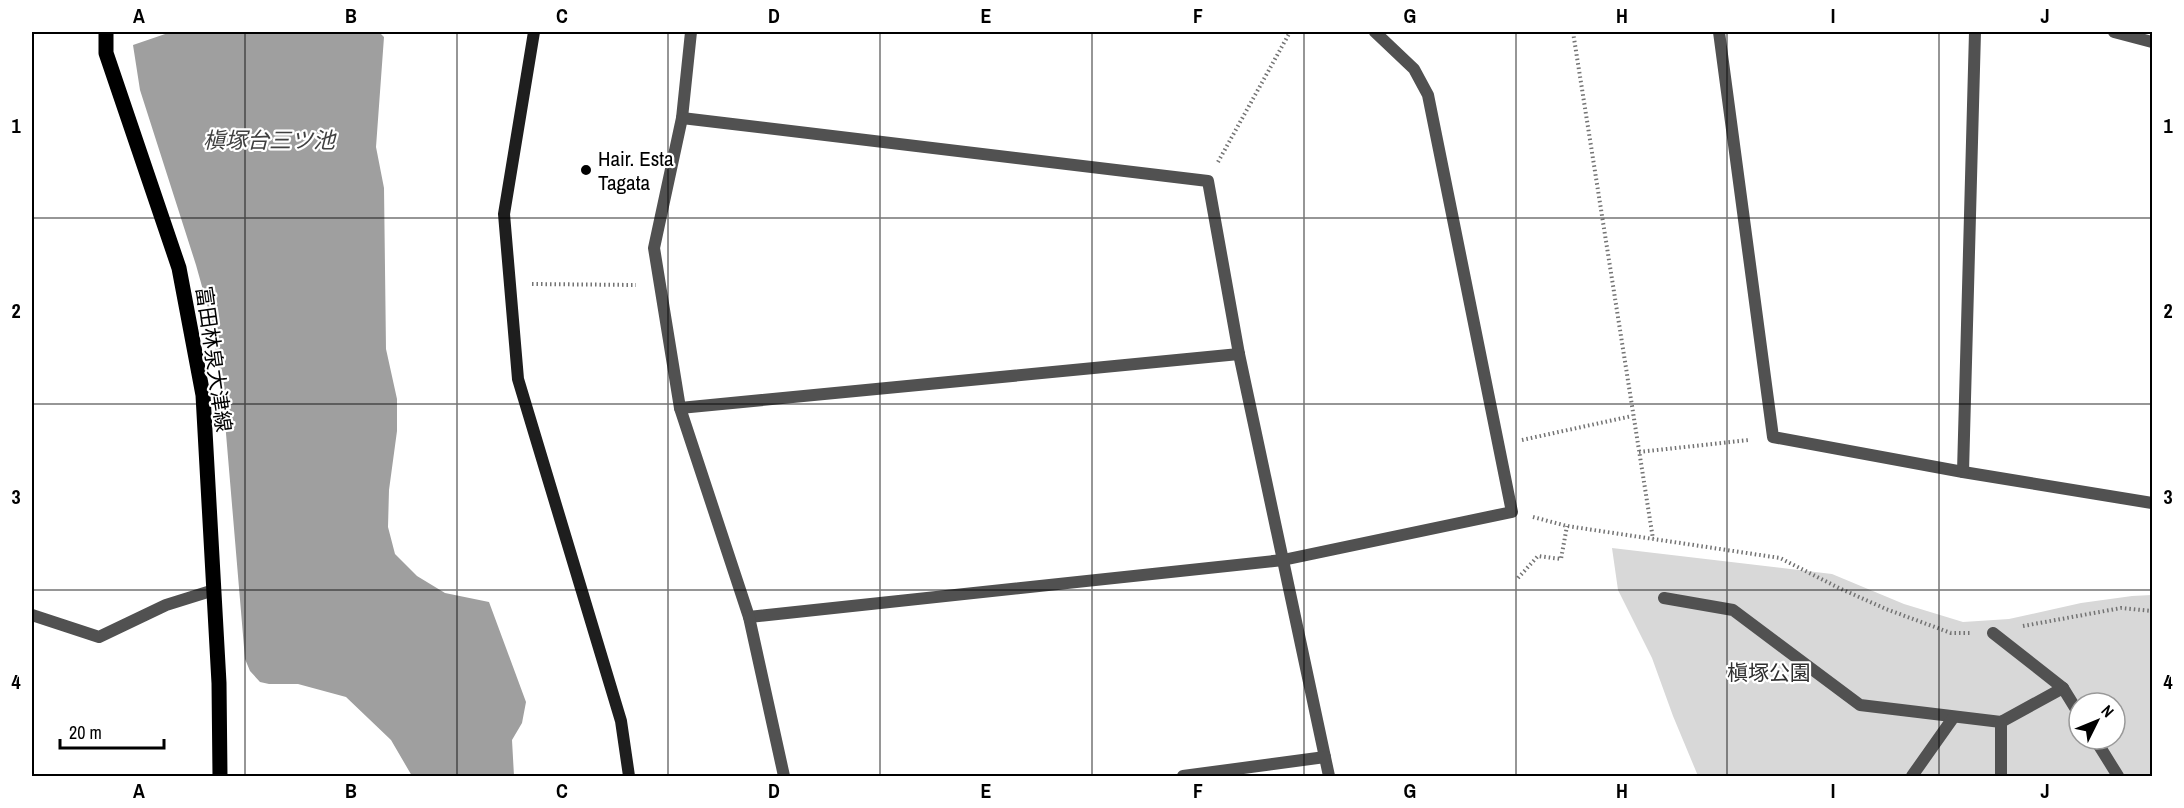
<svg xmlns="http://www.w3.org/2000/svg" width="2184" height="808" viewBox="0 0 2184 808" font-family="'Archivo Narrow','Noto Sans JP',sans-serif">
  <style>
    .green { fill: #d8d8d8; fill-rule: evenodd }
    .water { fill: #9f9f9f }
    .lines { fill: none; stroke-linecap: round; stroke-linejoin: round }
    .path { stroke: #737373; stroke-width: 4; stroke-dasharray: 1.5 3; stroke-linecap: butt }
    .lane { stroke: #515151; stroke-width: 12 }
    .street { stroke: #515151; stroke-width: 12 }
    .secondary { stroke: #1e1e1e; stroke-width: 12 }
    .primary { stroke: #000; stroke-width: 15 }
    .grid { fill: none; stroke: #000; stroke-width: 1.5; stroke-opacity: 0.55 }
    .poi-dot { fill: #000; stroke: #fff; stroke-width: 2 }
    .labels { text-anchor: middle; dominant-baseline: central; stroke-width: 4.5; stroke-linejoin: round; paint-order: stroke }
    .poi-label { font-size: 21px; fill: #000; stroke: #fff; text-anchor: start }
    .street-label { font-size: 21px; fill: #000; stroke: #fff }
    .park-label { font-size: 21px; fill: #2f2f2f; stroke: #fff }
    .water-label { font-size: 22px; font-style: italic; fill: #404040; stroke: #fff }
    .neatline { fill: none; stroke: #000; stroke-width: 2 }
    .grid-label { font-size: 20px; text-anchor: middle; font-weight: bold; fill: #000 }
  </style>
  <rect width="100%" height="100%" fill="#fff"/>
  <!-- green -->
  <path class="green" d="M1612,548L1832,574L1904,604L1963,622L2009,619L2081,603L2132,596L2152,595V776H1698L1673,716L1652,658L1618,590ZM2079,703H2115V739H2079Z"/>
  <!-- water -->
  <path class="water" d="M171,32H379L384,37L376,147L384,188L386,349L397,399V431L389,490L388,527L395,554L417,576L445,593L489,602L526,702L522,723L512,740L514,776H412L391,740L346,697L298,684H269L260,682L250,671L245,659L222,386L208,308L196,265L140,90L133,45Z"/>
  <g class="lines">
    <!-- path -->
    <g class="path">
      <path d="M1573,32L1653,539"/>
      <path d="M1218,162L1290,32"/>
      <path d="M532,284L636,285"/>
      <path d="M1522,440L1632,416"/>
      <path d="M1639,452L1749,440"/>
      <path d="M1533,517L1567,526L1780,558L1839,588L1886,609L1951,633H1972"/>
      <path d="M1518,578L1538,556L1561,559L1567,526"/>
      <path d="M2023,626L2121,608L2152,611"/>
    </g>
    <!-- lane -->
    <g class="lane">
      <path d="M1664,598L1733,610L1860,705L2001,722L2063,688"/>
      <path d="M1993,633L2063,688L2079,714"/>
      <path d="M2095,739L2118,776"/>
      <path d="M1912,776L1953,718"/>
      <path d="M2001,776V722"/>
    </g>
    <!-- street -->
    <g class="street">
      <path d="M691,32L682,118L654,248L680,408L749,617L1283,560L1512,512L1428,95L1414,69L1375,32"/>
      <path d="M1719,32L1773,437L1963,472L2152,503"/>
      <path d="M2114,32L2152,42"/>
      <path d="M682,118L1208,181L1239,354L1329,776"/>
      <path d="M680,408L1239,354"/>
      <path d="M1963,472L1975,32"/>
      <path d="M32,615L99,637L166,605L214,590"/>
      <path d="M749,617L784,776"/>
      <path d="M1183,776L1325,757"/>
    </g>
    <!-- secondary -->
    <path class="secondary" d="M534,32L504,214L518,379L621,721L629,776"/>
    <!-- primary -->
    <path class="primary" d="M106,32V53L179,268L203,395L219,683L220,776"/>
  </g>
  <!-- grid -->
  <path class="grid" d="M245,32V776M457,32V776M668,32V776M880,32V776M1092,32V776M1304,32V776M1516,32V776M1727,32V776M1939,32V776M32,218H2152M32,404H2152M32,590H2152"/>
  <!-- markers -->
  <circle class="poi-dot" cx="586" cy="170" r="6"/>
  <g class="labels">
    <!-- poi labels -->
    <g class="poi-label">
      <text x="598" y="158">Hair. Esta<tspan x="598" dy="24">Tagata</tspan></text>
    </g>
    <!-- street labels -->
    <g class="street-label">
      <text transform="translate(214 359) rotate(82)">富田林泉大津線</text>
    </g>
    <!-- park labels -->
    <g class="park-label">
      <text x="1769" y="672">槇塚公園</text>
    </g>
    <!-- water labels -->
    <g class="water-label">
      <text x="269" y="140">槇塚台三ツ池</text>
    </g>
  </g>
  <!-- border -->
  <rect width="2184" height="808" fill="none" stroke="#ffffff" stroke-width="66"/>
  <!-- north arrow -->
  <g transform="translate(2097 721) rotate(47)"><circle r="28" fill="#ffffff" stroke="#999999" stroke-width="1.5"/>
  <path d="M0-4.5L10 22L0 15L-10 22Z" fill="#000000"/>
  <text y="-9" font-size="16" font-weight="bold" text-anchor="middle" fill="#000000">N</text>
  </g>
  <!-- scale -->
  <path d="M60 739v9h104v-9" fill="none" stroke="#000000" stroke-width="3"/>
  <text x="69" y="739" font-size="18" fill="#000000" stroke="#ffffff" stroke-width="4.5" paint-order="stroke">20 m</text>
  <rect x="33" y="33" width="2118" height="742" class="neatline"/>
  <g class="grid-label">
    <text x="139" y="23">A</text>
    <text x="351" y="23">B</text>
    <text x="562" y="23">C</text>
    <text x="774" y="23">D</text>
    <text x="986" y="23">E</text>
    <text x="1198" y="23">F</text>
    <text x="1410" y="23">G</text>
    <text x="1622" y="23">H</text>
    <text x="1833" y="23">I</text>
    <text x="2045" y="23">J</text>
    <text x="16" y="133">1</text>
    <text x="2168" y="133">1</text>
    <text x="16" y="318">2</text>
    <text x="2168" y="318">2</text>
    <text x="16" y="504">3</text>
    <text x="2168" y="504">3</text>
    <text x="16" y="689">4</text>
    <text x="2168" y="689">4</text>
    <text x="139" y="798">A</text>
    <text x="351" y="798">B</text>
    <text x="562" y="798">C</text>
    <text x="774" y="798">D</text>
    <text x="986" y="798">E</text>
    <text x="1198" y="798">F</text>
    <text x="1410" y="798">G</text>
    <text x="1622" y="798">H</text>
    <text x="1833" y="798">I</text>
    <text x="2045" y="798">J</text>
  </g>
</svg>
